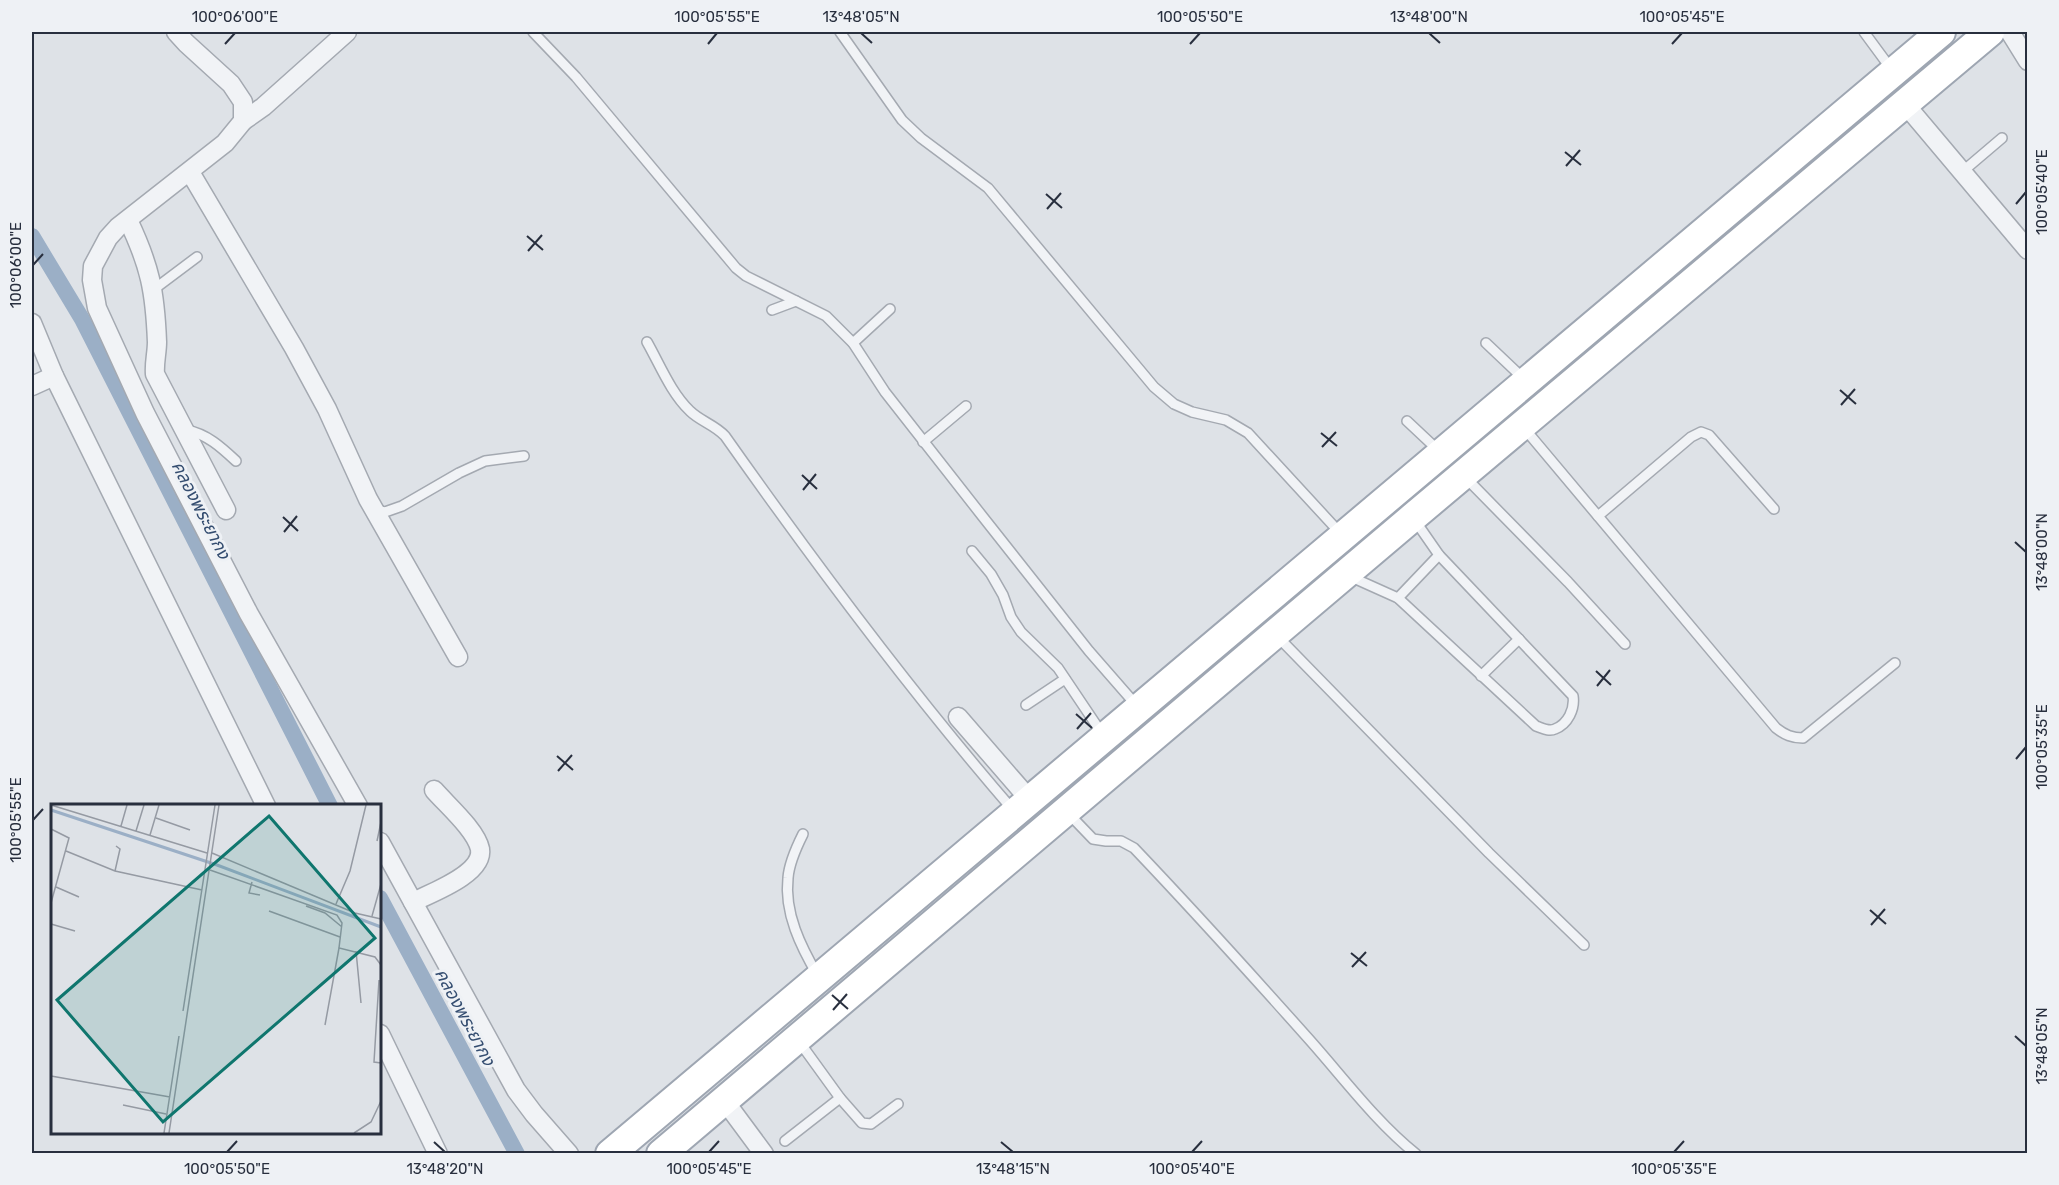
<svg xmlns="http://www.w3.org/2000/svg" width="2059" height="1185" viewBox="0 0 2059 1185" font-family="Rubik,'Noto Sans Thai',sans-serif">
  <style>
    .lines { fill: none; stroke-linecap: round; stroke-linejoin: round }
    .canal { stroke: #9bafc6; stroke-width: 16 }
    .service-casing { stroke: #a4a9b1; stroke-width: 12 }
    .minor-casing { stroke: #a4a9b1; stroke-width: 21 }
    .primary-casing { stroke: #9ea6b2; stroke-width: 32 }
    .service { stroke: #f1f3f6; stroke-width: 9 }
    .minor { stroke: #f1f3f6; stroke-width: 18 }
    .primary { stroke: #fff; stroke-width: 28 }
    .ticks { fill: none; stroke: #282f3e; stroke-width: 2 }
    .labels { text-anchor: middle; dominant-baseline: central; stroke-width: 6; stroke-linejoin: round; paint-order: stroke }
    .water-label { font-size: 18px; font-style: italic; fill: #344d70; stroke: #eef1f5 }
    .inset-river { fill: none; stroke: #9bafc6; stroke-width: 3 }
    .inset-road { fill: none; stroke: #959aa3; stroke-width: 1.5 }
    .view { fill: #0f766e; fill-opacity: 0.15; stroke: #0f766e; stroke-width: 3 }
    .inset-edge { fill: none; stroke: #282f3e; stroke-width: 3 }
    .neatline { fill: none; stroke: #282f3e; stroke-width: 2 }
    .ticks-label { font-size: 15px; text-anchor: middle; fill: #282f3e }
  </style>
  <rect width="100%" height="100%" fill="#dee2e7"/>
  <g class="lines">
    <!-- canal -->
    <g class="canal">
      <path d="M32,236L82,319L330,806"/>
      <path d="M380,898L517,1154"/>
    </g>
    <defs>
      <g id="service">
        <path d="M533,32L576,77L736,268L746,276L826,316L853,343L885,392L983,517L1089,651L1137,706"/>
        <path d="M840,32L902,120L921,138L988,188L1154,387L1174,404L1192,412L1226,420L1248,433L1341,534"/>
        <path d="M1864,32L1892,70"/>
        <path d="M1962,172L2002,138"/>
        <path d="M153,290L197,257"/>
        <path d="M772,310L796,301"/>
        <path d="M647,342C660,365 671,393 690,411C700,421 715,425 725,436C816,565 910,691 1013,810"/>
        <path d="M853,343L890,309"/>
        <path d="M1486,343L1525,380"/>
        <path d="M1407,421L1440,452"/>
        <path d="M1524,428L1776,728C1785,735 1792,738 1803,738L1895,663"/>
        <path d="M186,430C207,434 221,447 236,461"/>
        <path d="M923,442L966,406"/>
        <path d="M1465,477L1568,582L1625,644"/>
        <path d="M375,510L385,512L402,506L459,473L485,461L524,456"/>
        <path d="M1598,516L1691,437L1701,432L1709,435L1774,509"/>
        <path d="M972,551L991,574L1003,595L1011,617L1021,632L1058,668L1103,735"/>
        <path d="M1349,576L1398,598L1536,726C1542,728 1549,732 1555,729C1568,724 1575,709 1573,696L1439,555L1414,519"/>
        <path d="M1398,598L1439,555"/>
        <path d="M1277,636L1489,853L1584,945"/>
        <path d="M1481,676L1519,639"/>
        <path d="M1026,705L1065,679"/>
        <path d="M1069,814L1093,839L1106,841H1121L1134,848C1193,910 1250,973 1307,1037C1342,1076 1375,1121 1416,1154"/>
        <path d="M803,834C796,848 789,863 788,878C784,913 801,947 818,976"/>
        <path d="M840,1098L862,1123L871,1124L898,1104"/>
        <path d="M785,1141L840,1098L798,1040"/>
      </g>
      <g id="minor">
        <path d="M176,32L186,43L231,84L243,102V121L225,143L118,227L108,238L93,266L92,280L97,308L145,413L249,614L358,806"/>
        <path d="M2010,32L2028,61"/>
        <path d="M1905,104L2028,250"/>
        <path d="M243,121L263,107L347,32"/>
        <path d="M190,172L294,348L327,409L368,499L458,657"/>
        <path d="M128,220C150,266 155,291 157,342C157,353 154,363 155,374L226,510"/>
        <path d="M32,323L54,376L266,806"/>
        <path d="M32,386L54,376"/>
        <path d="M958,717L1030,800"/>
        <path d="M380,842L516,1090L534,1114L569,1154"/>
        <path d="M413,902C431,893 484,874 480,849C476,830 447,805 434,790"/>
        <path d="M380,1034L438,1154"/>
        <path d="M724,1100L764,1154"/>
      </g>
      <g id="primary">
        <path d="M610,1154L1941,32"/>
        <path d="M661,1154L1413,517L1990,32"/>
      </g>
    </defs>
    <!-- service casing -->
    <use href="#service" class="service-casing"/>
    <!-- minor casing -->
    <use href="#minor" class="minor-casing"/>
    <!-- primary casing -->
    <use href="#primary" class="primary-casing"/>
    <!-- service -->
    <use href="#service" class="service"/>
    <!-- minor -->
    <use href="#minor" class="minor"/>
    <!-- primary -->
    <use href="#primary" class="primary"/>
  </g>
  <!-- ticks -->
  <path class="ticks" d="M861,33L872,43M1429,33L1440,43M225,44L235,33M708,44L717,33M1190,44L1200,33M1672,44L1682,33M1565,152L1581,165M1566,166L1580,150M1046,194L1062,208M2016,204L2026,192M1047,209L1061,193M527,236L543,250M528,251L542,235M33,265L43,254M1840,390L1856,404M1841,405L1855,389M1321,433L1337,446M1322,447L1336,432M802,475L817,489M803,490L816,474M283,517L298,531M284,532L297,516M2015,542L2026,552M1596,671L1611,685M1597,686L1610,670M1076,714L1092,728M1077,729L1091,713M557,756L573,770M2016,759L2026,747M558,771L572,755M33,820L43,809M1870,910L1886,924M1871,925L1885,909M1351,953L1367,966M1352,967L1366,952M832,995L848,1009M833,1010L847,994M2015,1036L2026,1046M434,1142L445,1152M1001,1142L1013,1152M227,1152L237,1141M709,1152L719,1141M1192,1152L1202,1141M1674,1152L1684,1141"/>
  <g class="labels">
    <!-- water labels -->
    <g class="water-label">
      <text transform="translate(201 510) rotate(63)">คลองพระยากง</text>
      <text transform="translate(465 1017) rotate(62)">คลองพระยากง</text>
    </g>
  </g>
  <!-- overview -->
  <g transform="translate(51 804)">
    <rect width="330" height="330" fill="#dee2e7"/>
    <path class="inset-river" d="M0,6L166,61L330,123"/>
    <path class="inset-road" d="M0,1L156,49M105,14L139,26M70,22L76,1M0,25L18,34L0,99M85,27L93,1M99,31L108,1M326,37L330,18M15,47L64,67L151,86M161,49L304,109L330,115M159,66L286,111L291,119L288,144L324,153L330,161M64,67L69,45L65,42M201,78L198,89L209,91M5,83L28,93M285,100L299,67L315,1M255,102L274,109L291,123M218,107L289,133M321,112L330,80M0,120L24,127M305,147L310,199M328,176L323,258L330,259M132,207L164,1M274,221L288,144M0,272L119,293M72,301L115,310M113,329L128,232M118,329L168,1M303,329L320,318L330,297"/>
    <path class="view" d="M218,12L324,134L112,318L6,196Z"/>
    <rect width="330" height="330" class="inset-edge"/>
  </g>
  <!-- border -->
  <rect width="2059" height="1185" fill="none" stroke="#eef1f5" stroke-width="66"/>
  <rect x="33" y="33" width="1993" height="1119" class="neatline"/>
  <g class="ticks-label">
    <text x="235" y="22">100°06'00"E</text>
    <text x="717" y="22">100°05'55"E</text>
    <text x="861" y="22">13°48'05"N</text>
    <text x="1200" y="22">100°05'50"E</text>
    <text x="1429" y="22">13°48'00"N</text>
    <text x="1682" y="22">100°05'45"E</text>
    <text transform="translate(2042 192) rotate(-90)" y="5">100°05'40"E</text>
    <text transform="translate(16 265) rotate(-90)" y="5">100°06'00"E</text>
    <text transform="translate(2042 552) rotate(-90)" y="5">13°48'00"N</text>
    <text transform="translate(2042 747) rotate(-90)" y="5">100°05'35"E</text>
    <text transform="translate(16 820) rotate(-90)" y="5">100°05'55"E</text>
    <text transform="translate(2042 1046) rotate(-90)" y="5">13°48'05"N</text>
    <text x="227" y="1174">100°05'50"E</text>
    <text x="445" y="1174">13°48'20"N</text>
    <text x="709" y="1174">100°05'45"E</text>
    <text x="1013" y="1174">13°48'15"N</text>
    <text x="1192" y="1174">100°05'40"E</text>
    <text x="1674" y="1174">100°05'35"E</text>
  </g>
</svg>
